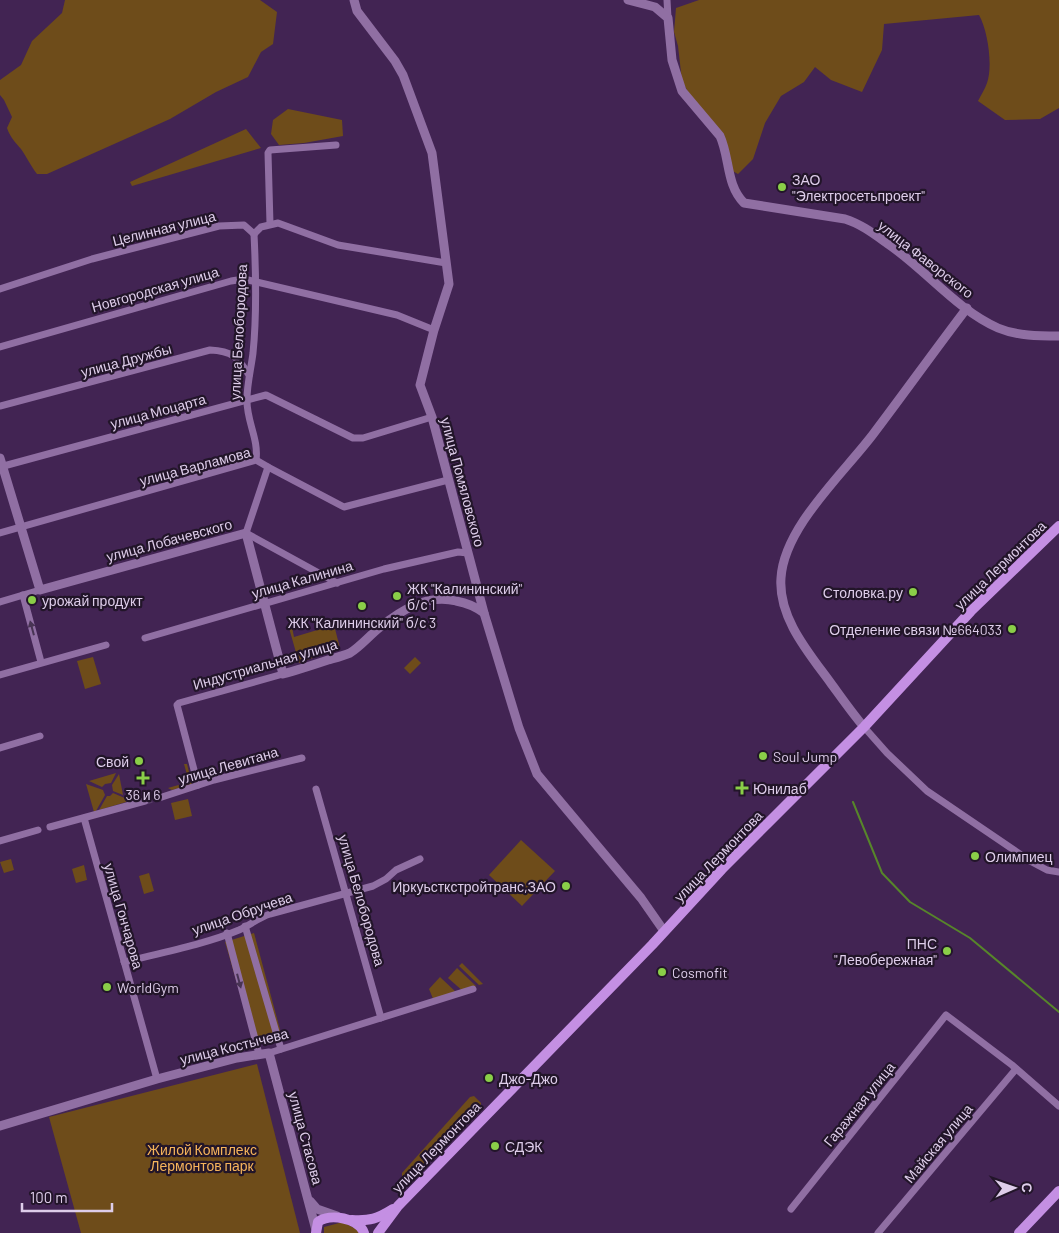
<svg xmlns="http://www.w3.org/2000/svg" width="1059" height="1233" viewBox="0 0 1059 1233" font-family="Barlow,sans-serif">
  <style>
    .green { fill: #6e4c1a }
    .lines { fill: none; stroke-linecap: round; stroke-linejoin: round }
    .stream { stroke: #57862a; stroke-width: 2 }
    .minor-tunnel { stroke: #593d6a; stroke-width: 7; stroke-dasharray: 7 3.5; stroke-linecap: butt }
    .minor { stroke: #906fa3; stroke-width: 7 }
    .tertiary { stroke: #906fa3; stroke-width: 9 }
    .secondary { stroke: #c48fe3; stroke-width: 10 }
    .oneway { fill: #483454 }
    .poi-dot { fill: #8ace48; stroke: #221529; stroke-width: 2 }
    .labels { text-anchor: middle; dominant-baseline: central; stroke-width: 4.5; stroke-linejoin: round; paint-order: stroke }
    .poi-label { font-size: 14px; fill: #decdea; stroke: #221529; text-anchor: start }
    .street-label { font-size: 14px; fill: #decdea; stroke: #221529 }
    .park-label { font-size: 14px; fill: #f6b45b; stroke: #221529 }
  </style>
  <rect width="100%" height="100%" fill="#422453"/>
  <!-- green -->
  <g class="green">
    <path d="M65,0H260L277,12L273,44L261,52L248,77L216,92L170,119L47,174H37C31,166 26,156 21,149C15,142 10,137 7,128L12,117L4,100L0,95V80L21,65L32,41L62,13Z"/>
    <path d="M699,0H1059V108L1040,119L1005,120L978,101C981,95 985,89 987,83C993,66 988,31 979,15L884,24L882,50L862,92L831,80L815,67L804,82L781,96L765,123L753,159L738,174L727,168L724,134L693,101L682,81L678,46L674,32L676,8Z"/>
    <path d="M288,109L342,120L343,136L304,143L279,145L271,134L273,120Z"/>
    <path d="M246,129L261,148L132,186L130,182Z"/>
    <path d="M334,625L340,648L299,663L289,628L292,627L294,637Z"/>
    <path d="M93,657L101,684L85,689L77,661Z"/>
    <path d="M415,657L421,663L410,674L404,668Z"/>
    <path d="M184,764H187L192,784L172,790L168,788L189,782Z"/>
    <path d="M116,773L111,783L105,784L102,787L89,781Z"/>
    <path d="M119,774L123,795L113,791L112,785Z"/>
    <path d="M86,784L103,790L105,795L96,811L94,812Z"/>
    <path d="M113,793L127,799L126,802L99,810L107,796H110Z"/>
    <path d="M188,799L192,816L175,820L171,803Z"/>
    <path d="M521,840L555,871L522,906L489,875Z"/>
    <path d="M11,859L14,870L4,873L0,862Z"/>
    <path d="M84,865L87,880L76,883L72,869Z"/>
    <path d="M149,873L154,891L144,894L139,876Z"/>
    <path d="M254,933L282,1037L255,1045L225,942Z"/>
    <path d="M462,963L483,984L479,985L459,966Z"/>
    <path d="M457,968L476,986L464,992L448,978Z"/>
    <path d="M440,977L458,994L434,1001L429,989Z"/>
    <path d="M257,1064L300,1233H81L49,1117Z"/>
    <path d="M474,1096L481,1103V1106L411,1178L405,1180L402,1177V1173L470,1097Z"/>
    <path d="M343,1222L358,1230L359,1233H324V1227Z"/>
  </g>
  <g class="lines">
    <!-- stream -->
    <path class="stream" d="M853,802L882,873L910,902L970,938L1059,1012"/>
    <!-- minor-tunnel -->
    <path class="minor-tunnel" d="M145,801L162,797"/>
    <!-- minor -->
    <g class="minor">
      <path d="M667,0L668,18"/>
      <path d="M270,224L268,153L270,150L336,145"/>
      <path d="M254,234C256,274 257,314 253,353C251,369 247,384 247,399C246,420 259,439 256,460"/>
      <path d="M254,234L261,227L278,223L338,245L446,263"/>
      <path d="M0,289L92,259L219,226L244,225L254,234"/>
      <path d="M0,347L231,281L244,279L397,315L434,330"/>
      <path d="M0,406L210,350C232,351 238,357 249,375"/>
      <path d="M0,467L266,395L353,438H363L432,417"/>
      <path d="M268,467L246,533L337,583"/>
      <path d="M0,533L256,460L268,467L344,507L448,480"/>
      <path d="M23,595L41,662"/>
      <path d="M0,602L40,590"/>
      <path d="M145,638L384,569L458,552L468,553"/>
      <path d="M0,675L106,645"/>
      <path d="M864,727L887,753L927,791L1030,861L1047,870L1059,872"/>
      <path d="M0,748L40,736"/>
      <path d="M198,785L177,705L179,703L283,674"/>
      <path d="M316,789L381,1018"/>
      <path d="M162,797L214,780L302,758"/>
      <path d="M84,818L157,1079"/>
      <path d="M50,827L145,801"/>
      <path d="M0,841L38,830"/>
      <path d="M245,926L281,1049"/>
      <path d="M227,933L259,1054"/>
      <path d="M124,962C160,953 206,944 239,930C250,925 258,918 270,914L373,886L386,879L396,870L420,859"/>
      <path d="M269,1053L473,989"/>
      <path d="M791,1209L946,1015L1012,1065L1059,1106"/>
      <path d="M878,1233L1016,1069"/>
    </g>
    <!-- tertiary -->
    <g class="tertiary">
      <path d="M354,0L357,11L395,61L403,75L432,153L449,284L434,330L420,385L432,417L484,613L519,728L537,774L641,898L664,931"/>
      <path d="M628,0L655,7L668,18L672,60L682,91L720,136C730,158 726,185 744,203L845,219C861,224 874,234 888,244C925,269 957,310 998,328C1017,336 1039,336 1059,336"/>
      <path d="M0,458L40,590L246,533L283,674C298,670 313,665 328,660C335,658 343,656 350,653C361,646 369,636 379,628C401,610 427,594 456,601C467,603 475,606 484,613"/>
      <path d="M864,727C852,713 841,697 830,682C808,652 778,617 781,578C784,527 844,473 874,433C905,392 935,350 967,308"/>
      <path d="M0,1126L157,1079L237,1058L269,1053L316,1230"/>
      <path d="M310,1201L317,1209L337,1216"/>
    </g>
    <!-- secondary -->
    <g class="secondary">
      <path d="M352,1220C370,1221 377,1219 393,1209"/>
      <path d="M316,1233L318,1222C330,1213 359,1218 364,1233"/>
      <path d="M378,1233L398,1206L652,945L722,869L864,727L971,611L1059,526"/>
      <path d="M1019,1233L1059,1191"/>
    </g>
  </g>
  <!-- one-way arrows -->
  <defs><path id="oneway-solid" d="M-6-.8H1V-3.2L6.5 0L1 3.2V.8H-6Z" transform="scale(1.25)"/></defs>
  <g class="oneway">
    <use href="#oneway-solid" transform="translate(32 628) rotate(-105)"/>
    <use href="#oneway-solid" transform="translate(239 981) rotate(75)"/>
  </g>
  <!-- markers -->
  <g class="poi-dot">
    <circle cx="782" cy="187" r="5"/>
    <circle cx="913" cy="592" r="5"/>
    <circle cx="397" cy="596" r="5"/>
    <circle cx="32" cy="600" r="5"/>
    <circle cx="362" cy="606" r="5"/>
    <circle cx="1012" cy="629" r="5"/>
    <circle cx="763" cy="756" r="5"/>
    <circle cx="139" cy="761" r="5"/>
    <path d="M140.5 770.5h5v5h5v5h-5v5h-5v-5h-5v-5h5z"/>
    <path d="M739.5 780.5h5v5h5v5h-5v5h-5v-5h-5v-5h5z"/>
    <circle cx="975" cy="856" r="5"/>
    <circle cx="566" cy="886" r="5"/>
    <circle cx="947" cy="951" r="5"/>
    <circle cx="662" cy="972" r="5"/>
    <circle cx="107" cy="987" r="5"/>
    <circle cx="489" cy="1078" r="5"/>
    <circle cx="495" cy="1146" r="5"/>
  </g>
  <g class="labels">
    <!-- poi labels -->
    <g class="poi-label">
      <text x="792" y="179">ЗАО<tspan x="792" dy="16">"Электросетьпроект"</tspan></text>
      <text x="407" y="588">ЖК "Калининский"<tspan x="407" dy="16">б/с 1</tspan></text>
      <text x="903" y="592" text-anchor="end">Столовка.ру</text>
      <text x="42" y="600">урожай продукт</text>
      <text x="362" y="622" text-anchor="middle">ЖК "Калининский" б/с 3</text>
      <text x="1002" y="629" text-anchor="end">Отделение связи №664033</text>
      <text x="773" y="756">Soul Jump</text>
      <text x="129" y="761" text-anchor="end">Свой</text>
      <text x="753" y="788">Юнилаб</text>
      <text x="143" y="794" text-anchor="middle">36 и 6</text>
      <text x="985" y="856">Олимпиец</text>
      <text x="556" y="886" text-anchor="end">Иркуьсткстройтранс,ЗАО</text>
      <text x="937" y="943" text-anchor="end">ПНС<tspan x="937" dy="16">"Левобережная"</tspan></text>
      <text x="672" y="972">Cosmofit</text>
      <text x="117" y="987">WorldGym</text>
      <text x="499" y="1078">Джо-Джо</text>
      <text x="505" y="1146">СДЭК</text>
    </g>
    <!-- street labels -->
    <g class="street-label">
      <text transform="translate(164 228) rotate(-14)">Целинная улица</text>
      <text transform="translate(926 259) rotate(38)">улица Фаворского</text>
      <text transform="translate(155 289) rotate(-16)">Новгородская улица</text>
      <text transform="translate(238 332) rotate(-87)">улица Белобородова</text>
      <text transform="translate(126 360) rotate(-15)">улица Дружбы</text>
      <text transform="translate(158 411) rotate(-15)">улица Моцарта</text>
      <text transform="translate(195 466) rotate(-15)">улица Варламова</text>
      <text transform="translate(463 482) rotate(75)">улица Помяловского</text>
      <text transform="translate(169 540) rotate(-15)">улица Лобачевского</text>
      <text transform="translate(1000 565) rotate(-44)">улица Лермонтова</text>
      <text transform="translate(302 579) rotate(-16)">улица Калинина</text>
      <text transform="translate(265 664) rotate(-16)">Индустриальная улица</text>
      <text transform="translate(228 765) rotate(-16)">улица Левитана</text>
      <text transform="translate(718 856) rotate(-46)">улица Лермонтова</text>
      <text transform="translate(362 900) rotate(74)">улица Белобородова</text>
      <text transform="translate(242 913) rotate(-19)">улица Обручева</text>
      <text transform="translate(124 916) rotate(74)">улица Гончарова</text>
      <text transform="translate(234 1046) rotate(-14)">улица Костычева</text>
      <text transform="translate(859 1104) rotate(-51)">Гаражная улица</text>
      <text transform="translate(306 1138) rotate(75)">улица Стасова</text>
      <text transform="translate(938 1143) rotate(-50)">Майская улица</text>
      <text transform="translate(436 1147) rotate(-46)">улица Лермонтова</text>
    </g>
    <!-- park labels -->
    <g class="park-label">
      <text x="202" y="1149">Жилой Комплекс<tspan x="202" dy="16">Лермонтов парк</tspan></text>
    </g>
  </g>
  <!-- north arrow -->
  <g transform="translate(1014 1188) rotate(88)" stroke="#221529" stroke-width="4" paint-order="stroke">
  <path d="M0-4L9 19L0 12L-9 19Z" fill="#decdea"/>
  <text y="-8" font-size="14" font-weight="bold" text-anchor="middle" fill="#decdea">С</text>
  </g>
  <!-- scale -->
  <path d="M22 1203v8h90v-8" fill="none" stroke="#decdea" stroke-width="2.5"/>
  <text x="30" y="1203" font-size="15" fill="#decdea" stroke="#221529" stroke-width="4" paint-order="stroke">100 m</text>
</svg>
